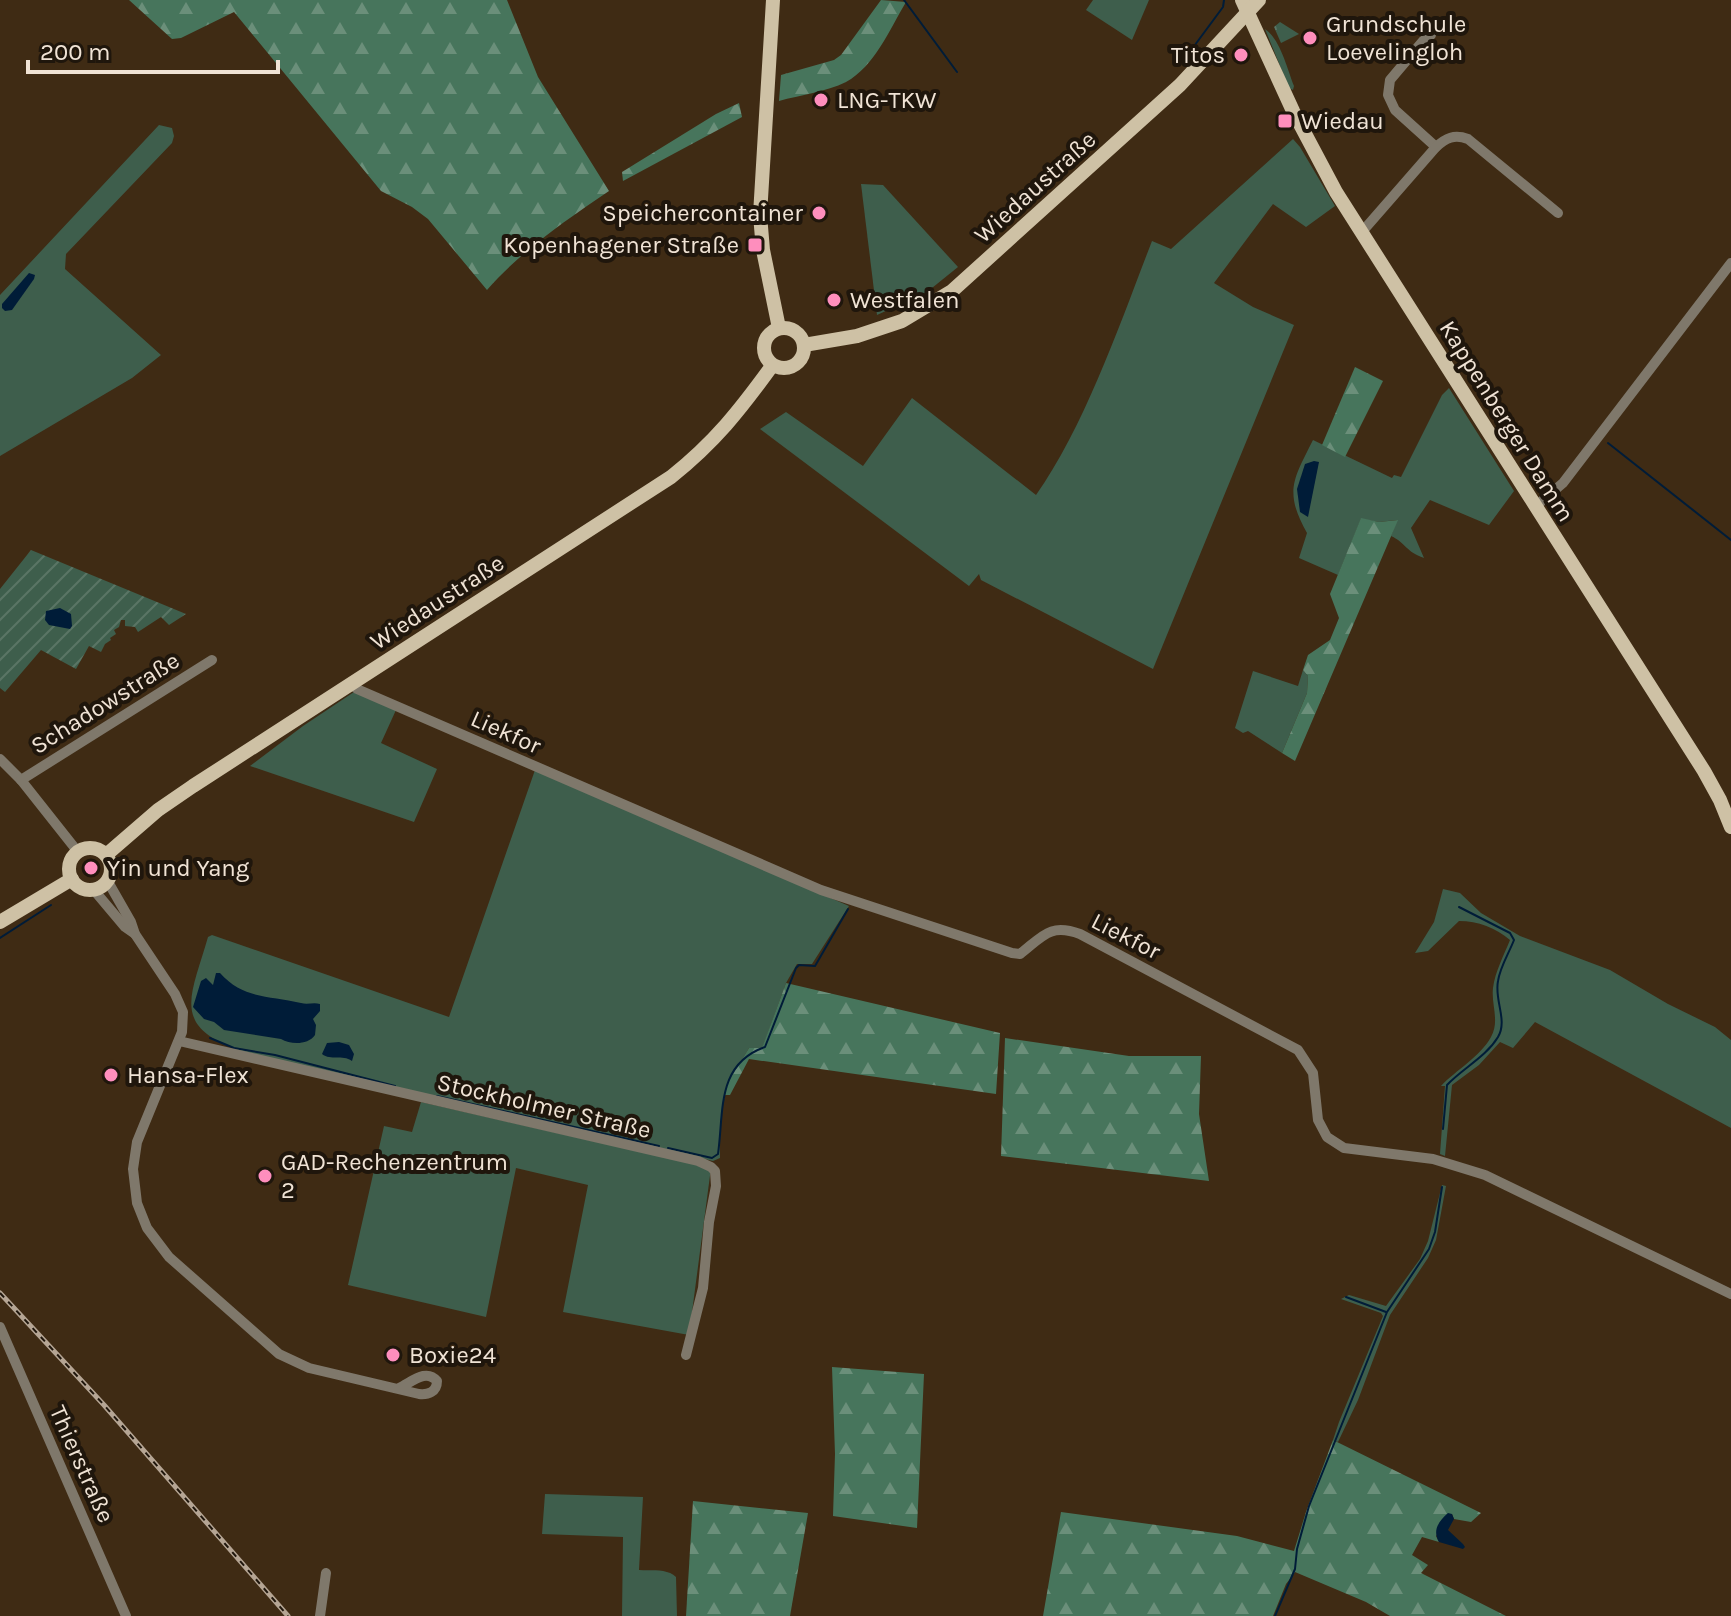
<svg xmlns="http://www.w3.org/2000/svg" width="1731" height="1616" viewBox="0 0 1731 1616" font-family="Karla,sans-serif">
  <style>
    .grass { fill: #3e5e4c }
    .forest { fill: url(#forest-firs) }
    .park { fill: url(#park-crowns) }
    .garden { fill: url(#garden-furrows) }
    .water { fill: #001c38 }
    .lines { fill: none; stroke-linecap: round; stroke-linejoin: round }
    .stream { stroke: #001c38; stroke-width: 2 }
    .minor { stroke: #7f786b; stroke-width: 10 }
    .major { stroke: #cec1a5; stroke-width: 14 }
    .rail-casing { stroke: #b5a594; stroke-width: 5 }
    .rail { stroke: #1f160c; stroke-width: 2; stroke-dasharray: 6; stroke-linecap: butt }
    .poi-dot { fill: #fe8ebd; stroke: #1f160c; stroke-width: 3 }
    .labels { text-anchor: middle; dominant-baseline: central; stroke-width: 8; stroke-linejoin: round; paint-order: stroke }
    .poi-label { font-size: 24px; fill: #f0e3d5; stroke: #1f160c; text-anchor: start }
    .street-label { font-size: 24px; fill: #f0e3d5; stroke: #1f160c }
  </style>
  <defs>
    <pattern id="forest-firs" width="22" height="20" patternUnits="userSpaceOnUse" patternTransform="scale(2)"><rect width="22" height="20" fill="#47755c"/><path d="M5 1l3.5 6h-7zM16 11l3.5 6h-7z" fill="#6b8f7a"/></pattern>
    <pattern id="park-crowns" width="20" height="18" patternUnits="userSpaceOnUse" patternTransform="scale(2)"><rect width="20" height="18" fill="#3e5e4c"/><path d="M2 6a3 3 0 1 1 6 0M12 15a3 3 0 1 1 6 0" fill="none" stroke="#5a7565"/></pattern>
    <pattern id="garden-furrows" width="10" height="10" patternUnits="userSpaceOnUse" patternTransform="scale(2)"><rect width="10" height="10" fill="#3e5e4c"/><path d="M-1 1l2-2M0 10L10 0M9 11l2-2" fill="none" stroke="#5a7565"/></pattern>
  </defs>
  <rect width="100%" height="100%" fill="#3f2b14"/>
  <!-- grass -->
  <g class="grass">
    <path d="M1093,0H1149L1132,40L1086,10Z"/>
    <path d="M1265,29C1280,39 1287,68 1294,86L1293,90L1289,88Z"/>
    <path d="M159,125L172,128L174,136L172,143L66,254L65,269L161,355L132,378L0,456V295Z"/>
    <path d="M1293,139L1300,147L1335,206L1306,227L1273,204L1214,283L1253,307L1294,325L1153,669L981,580L979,574L969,586L760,429L786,412L863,466L912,398L1036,495C1085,426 1121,321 1152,241L1171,249Z"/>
    <path d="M861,184L883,185L958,267L927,292L877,315Z"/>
    <path d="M1449,388L1514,491L1489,525L1430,500L1411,528L1424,558C1406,552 1406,543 1391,536L1397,520L1379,522L1361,519L1338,575L1299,558L1307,533C1284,492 1293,480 1313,440L1392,478L1394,475L1401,477L1442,395Z"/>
    <path d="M1303,670L1308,676L1307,693L1282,753L1248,731L1243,733L1235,728L1253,671L1298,686Z"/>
    <path d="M354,692L396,710L381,743L437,769L414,822L250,766L303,726Z"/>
    <path d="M535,770L849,906L812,964H797L786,983L762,1049L749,1048C721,1094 720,1104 720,1158L713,1161L244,1052C169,1027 191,997 208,937L212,935L449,1017Z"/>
    <path d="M1443,889L1460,893L1481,913L1520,936L1610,970L1668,1004L1715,1027L1731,1040V1128L1535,1022L1513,1048L1500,1042L1479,1065L1452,1085L1445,1156L1440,1154L1445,1086H1441C1456,1070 1480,1057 1491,1037C1500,1021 1491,1005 1493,988C1495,972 1504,955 1510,940C1496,928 1478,921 1459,921L1428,951L1415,953L1434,922Z"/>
    <path d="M421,1102L711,1168L689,1335L563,1312L588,1185L516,1168L486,1317L348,1285L384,1126L412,1132Z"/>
    <path d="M1442,1185L1446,1186L1436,1240L1428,1258L1390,1315L1358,1400L1338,1442L1333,1440L1339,1422L1383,1316L1381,1313L1341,1299L1349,1295L1386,1306L1420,1259L1428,1241Z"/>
    <path d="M545,1494L643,1497L639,1570C650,1571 667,1568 676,1577L677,1616H622L623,1537L542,1534Z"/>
  </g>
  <!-- forest -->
  <g class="forest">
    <path d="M129,0H507L538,77L609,191C565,221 522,250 487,290L428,219L412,207L381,191L234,12L181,38L172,39Z"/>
    <path d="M881,0L906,2C890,29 874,67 846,82C826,92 800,95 779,101L781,75L834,60L841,55Z"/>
    <path d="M739,103L742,117L623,181L622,172L716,114Z"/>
    <path d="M1355,367L1383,381L1345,457L1322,445Z"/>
    <path d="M1361,518L1379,522L1398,520L1295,761L1282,753L1307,693L1308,676L1303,670L1308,655L1330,640L1339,618L1330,594Z"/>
    <path d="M786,983L1000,1033L996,1094L749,1059L730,1095H724L727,1084L749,1048H762Z"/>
    <path d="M1005,1038L1129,1056H1201L1199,1114L1209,1181L1001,1156Z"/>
    <path d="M832,1367L924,1374L917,1528L833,1516L835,1454Z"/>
    <path d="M1333,1440L1481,1513L1471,1522L1454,1519L1452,1514L1436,1536L1439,1542L1422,1537L1412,1555L1428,1565L1421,1573L1506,1616H1390L1366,1602L1295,1572L1286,1584L1273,1616H1043L1061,1512L1237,1536L1294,1551L1306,1512Z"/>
    <path d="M693,1501L808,1513L790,1616H686Z"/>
  </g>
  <!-- park -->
  <path class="park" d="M1280,22L1299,34L1281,43L1274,27Z"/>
  <!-- garden -->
  <path class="garden" d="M31,550L186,614L169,625L161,617L138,632L135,627L125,626V620H121L119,627L114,630L116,634L110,638L111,640L105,644L101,652L89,646L76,669L41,650L5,692L0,688V589Z"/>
  <!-- water -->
  <g class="water">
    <path d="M29,273L35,275L34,279L12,310L5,311L2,308V304Z"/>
    <path d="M1314,461L1319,462L1308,517L1300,512L1297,489L1305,464Z"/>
    <path d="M60,608L71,614L72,626L70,629L49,625L45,620L46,611Z"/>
    <path d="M216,973H220C244,1000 270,995 301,1003C308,1005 313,1002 320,1004V1011L313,1019L316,1025L315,1035C308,1045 291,1045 281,1039L224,1030L214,1022L204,1019L193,1007L201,981L206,978L213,985Z"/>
    <path d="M339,1042L349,1045L354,1054L352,1061C342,1054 331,1061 322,1054L327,1043Z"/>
    <path d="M1448,1513L1452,1514L1454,1519L1448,1530L1463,1544L1465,1547L1463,1549L1439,1542C1432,1530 1439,1521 1448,1513Z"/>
  </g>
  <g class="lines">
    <!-- stream -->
    <g class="stream">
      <path d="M904,0L957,72"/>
      <path d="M1189,53L1223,7L1224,0"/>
      <path d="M1608,443L1731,540"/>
      <path d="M0,938L51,905"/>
      <path d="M210,1038L234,1048L275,1055L395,1086"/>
      <path d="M437,1096L659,1146"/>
      <path d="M1443,1129L1447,1085C1463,1068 1486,1057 1498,1037C1508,1020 1494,1000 1498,981C1500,967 1509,953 1514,940L1510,933L1459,907"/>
      <path d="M668,1148L712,1158L718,1154C724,1112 716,1064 765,1047L796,968L799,965L815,966L848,909"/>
      <path d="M1346,1297L1386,1312"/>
      <path d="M1275,1616L1295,1569L1297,1549L1309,1506L1387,1312L1429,1249L1435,1232L1442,1187"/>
    </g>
    <!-- minor -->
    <g class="minor">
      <path d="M1431,35L1423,41L1390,80L1388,95L1395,110L1436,147"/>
      <path d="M1361,233L1436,147C1446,138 1454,134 1468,139L1558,213"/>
      <path d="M1536,506L1563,483L1731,263"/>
      <path d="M351,684L357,689L821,890L1012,953L1020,954C1043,936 1050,923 1080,934L1298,1050L1313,1073L1318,1120L1327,1137L1344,1148L1433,1159L1485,1175L1731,1294"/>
      <path d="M0,759L21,780L78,852"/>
      <path d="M21,780L212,660"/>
      <path d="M107,880L131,922L135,934L175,994L183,1012L182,1032L137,1142L133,1169L137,1203L147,1228L169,1257L279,1354L309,1368L419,1394C428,1395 437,1392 437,1381C426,1368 412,1382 399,1388"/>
      <path d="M93,889L125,927L135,934"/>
      <path d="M179,1041L698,1161L711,1167L715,1171L716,1186L709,1222L703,1288L686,1355"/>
      <path d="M0,1327L126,1616"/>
      <path d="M320,1616L326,1573"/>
    </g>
    <!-- major -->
    <g class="major">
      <path d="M773,0L760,215L763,250L779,328"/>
      <path d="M1242,0L1293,111L1336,192L1704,771L1720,800L1731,827"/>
      <circle cx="784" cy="348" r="20"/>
      <path d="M804,345L857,336L902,321L952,291L1180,85L1259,0"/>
      <circle cx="90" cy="869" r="21"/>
      <path d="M106,855L158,810L193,786L671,477C715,442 740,410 772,366"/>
      <path d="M0,922L72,879"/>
    </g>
    <defs>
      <path id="rail" d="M0,1293L104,1405L288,1616"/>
    </defs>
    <!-- rail casing -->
    <use href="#rail" class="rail-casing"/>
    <!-- rail -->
    <use href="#rail" class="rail"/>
  </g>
  <!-- markers -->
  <g class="poi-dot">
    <circle cx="1310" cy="38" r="8"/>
    <circle cx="1241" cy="55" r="8"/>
    <circle cx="821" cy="100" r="8"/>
    <rect x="1277" y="113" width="16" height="16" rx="4"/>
    <circle cx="819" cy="213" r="8"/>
    <rect x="747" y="237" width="16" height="16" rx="4"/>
    <circle cx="834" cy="300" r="8"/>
    <circle cx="91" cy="868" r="8"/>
    <circle cx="111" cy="1075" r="8"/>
    <circle cx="265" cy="1176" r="8"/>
    <circle cx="393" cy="1355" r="8"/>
  </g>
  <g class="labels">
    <!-- poi labels -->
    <g class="poi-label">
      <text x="1326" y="24">Grundschule<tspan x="1326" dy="28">Loevelingloh</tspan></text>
      <text x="1225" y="55" text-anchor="end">Titos</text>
      <text x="837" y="100">LNG-TKW</text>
      <text x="1301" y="121">Wiedau</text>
      <text x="803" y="213" text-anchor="end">Speichercontainer</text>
      <text x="739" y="245" text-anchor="end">Kopenhagener Straße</text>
      <text x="850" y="300">Westfalen</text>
      <text x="107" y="868">Yin und Yang</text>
      <text x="127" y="1075">Hansa-Flex</text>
      <text x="281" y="1162">GAD-Rechenzentrum<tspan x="281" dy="28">2</tspan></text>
      <text x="409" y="1355">Boxie24</text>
    </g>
    <!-- street labels -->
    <g class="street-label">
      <text transform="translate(1035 187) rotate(-42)">Wiedaustraße</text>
      <text transform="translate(1507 421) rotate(58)">Kappenberger Damm</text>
      <text transform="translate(437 602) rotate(-33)">Wiedaustraße</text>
      <text transform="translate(105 703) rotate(-32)">Schadowstraße</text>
      <text transform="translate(506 732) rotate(24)">Liekfor</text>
      <text transform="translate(1126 936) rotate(27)">Liekfor</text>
      <text transform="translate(544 1106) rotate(13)">Stockholmer Straße</text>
      <text transform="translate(82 1464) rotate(66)">Thierstraße</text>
    </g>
  </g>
  <!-- scale -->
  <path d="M28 60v12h250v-12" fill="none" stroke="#f0e3d5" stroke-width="4"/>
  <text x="40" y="60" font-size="24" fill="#f0e3d5" stroke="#1f160c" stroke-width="6" paint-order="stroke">200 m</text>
</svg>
